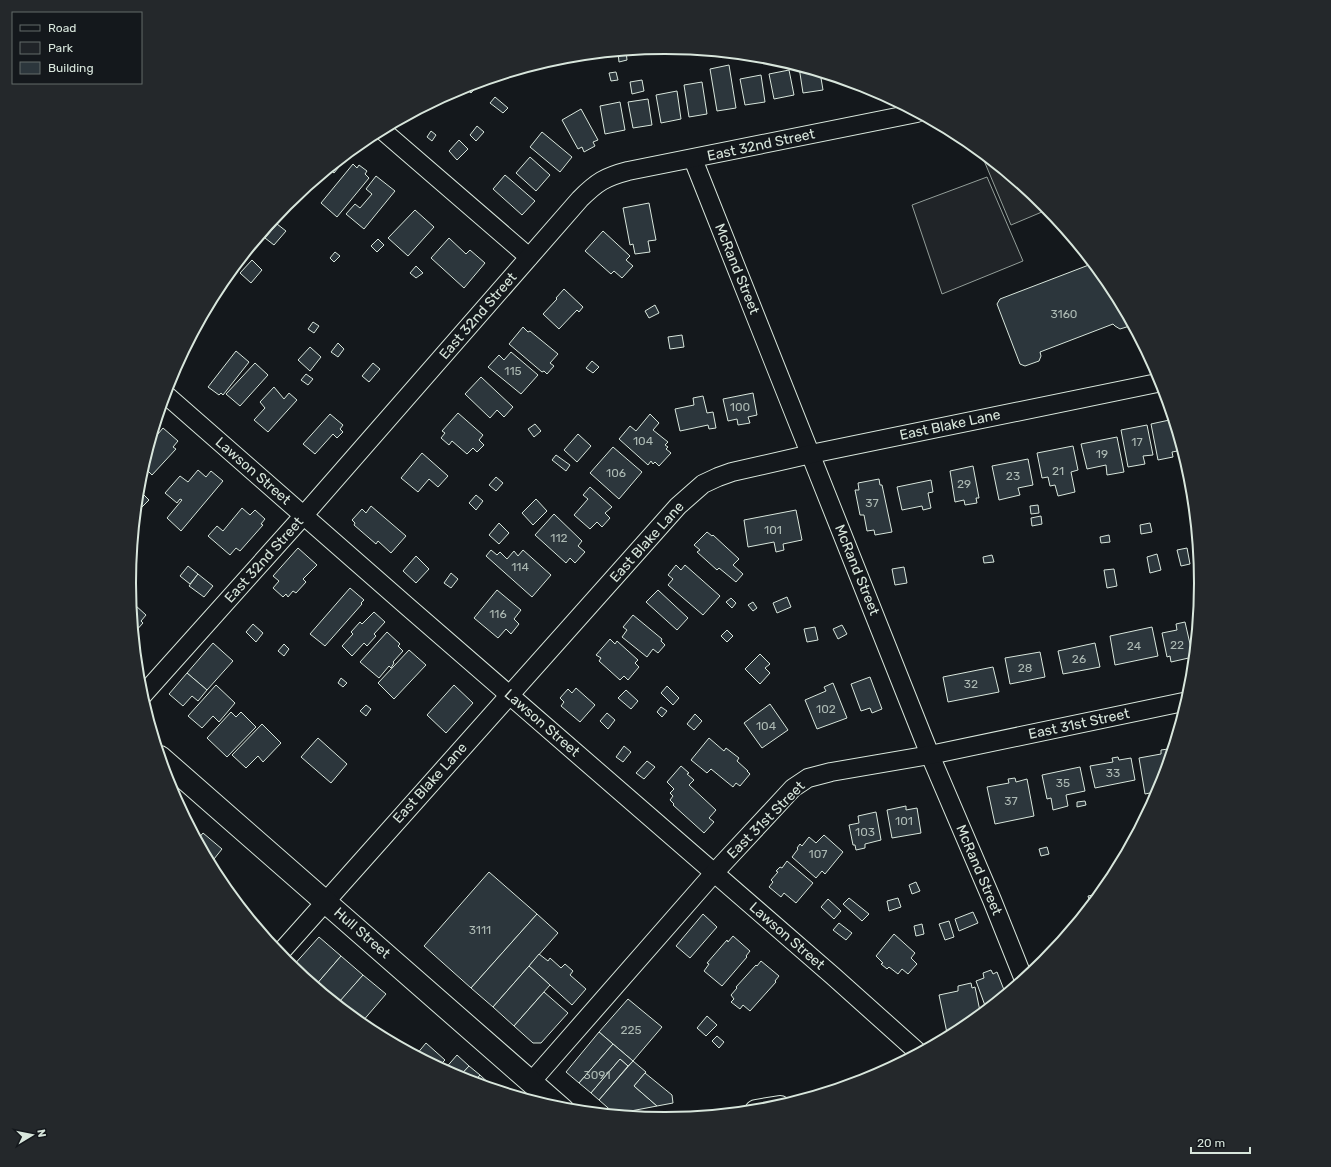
<svg xmlns="http://www.w3.org/2000/svg" width="1331" height="1167" viewBox="0 0 1331 1167" font-family="Rubik,sans-serif">
  <style>
    .green { fill: #202428; stroke: #939e99 }
    .parking { fill: #24282b; stroke: #939e99 }
    .building { fill: #2c363c; stroke: #d8e6dc }
    .lines { fill: none; stroke-linecap: round; stroke-linejoin: round }
    .minor-casing { stroke: #d8e6dc; stroke-width: 20 }
    .secondary-casing { stroke: #d8e6dc; stroke-width: 24 }
    .primary-casing { stroke: #d8e6dc; stroke-width: 24 }
    .minor { stroke: #14181c; stroke-width: 18 }
    .secondary { stroke: #14181c; stroke-width: 22 }
    .primary { stroke: #14181c; stroke-width: 22 }
    .labels { text-anchor: middle; dominant-baseline: central; stroke-width: 3; stroke-linejoin: round; paint-order: stroke }
    .number-label { font-size: 12px; fill: #adbab4 }
    .street-label { font-size: 14px; fill: #d8e6dc; stroke: #14181c }
    .rim { fill: none; stroke: #d8e6dc; stroke-width: 2 }
  </style>
  <rect width="100%" height="100%" fill="#14181c"/>
  <!-- green -->
  <path class="green" d="M987,177L1023,261L942,294L912,205Z"/>
  <!-- parking -->
  <path class="parking" d="M980,151L1045,204L1049,209L1011,225Z"/>
  <!-- building -->
  <g class="building">
    <path d="M626,51L627,60L619,62L618,52Z"/>
    <path d="M729,65L736,108L717,111L710,69Z"/>
    <path d="M799,67L820,72L823,90L803,93Z"/>
    <path d="M789,70L794,95L774,99L769,74Z"/>
    <path d="M616,72L618,80L611,81L609,73Z"/>
    <path d="M761,75L765,102L745,105L740,79Z"/>
    <path d="M642,80L644,91L632,94L630,82Z"/>
    <path d="M482,81L471,93L464,87Z"/>
    <path d="M702,82L707,114L689,117L684,85Z"/>
    <path d="M677,91L681,119L661,123L656,95Z"/>
    <path d="M495,97L508,108L503,113L490,103Z"/>
    <path d="M648,99L652,125L633,128L628,102Z"/>
    <path d="M620,102L625,130L605,134L600,106Z"/>
    <path d="M581,109L598,140L593,142L595,146L584,152L582,147L578,149L562,120Z"/>
    <path d="M477,126L484,132L476,141L470,135Z"/>
    <path d="M431,131L436,135L432,141L427,137Z"/>
    <path d="M542,132L572,157L560,172L530,147Z"/>
    <path d="M459,140L468,149L457,160L449,151Z"/>
    <path d="M530,157L550,175L536,191L516,173Z"/>
    <path d="M341,159L343,162L334,173L329,169Z"/>
    <path d="M353,164L357,168L359,165L367,171L365,174L369,178L337,217L321,203Z"/>
    <path d="M505,175L535,201L522,215L493,189Z"/>
    <path d="M376,176L395,191L364,229L346,214L355,204L360,208L372,194L366,189Z"/>
    <path d="M649,203L656,240L648,241L650,252L635,254L633,244L630,245L623,208Z"/>
    <path d="M415,210L434,227L408,256L388,238Z"/>
    <path d="M277,224L286,231L274,245L265,238Z"/>
    <path d="M603,231L630,256L626,260L633,266L622,278L614,271L611,274L585,251Z"/>
    <path d="M449,238L466,254L470,250L485,263L464,288L431,258Z"/>
    <path d="M378,239L384,245L377,252L371,246Z"/>
    <path d="M335,252L340,256L334,262L330,258Z"/>
    <path d="M252,260L262,270L251,283L240,273Z"/>
    <path d="M1094,263L1112,286L1133,325L1120,329L1115,326L1113,324L1040,352L1041,356L1039,361L1025,366L1020,364L997,304L1000,299Z"/>
    <path d="M416,266L423,273L416,278L410,273Z"/>
    <path d="M564,289L583,307L579,312L577,310L559,329L543,314L557,299L556,298Z"/>
    <path d="M655,305L659,313L649,318L645,311Z"/>
    <path d="M204,313L208,316L196,330L199,332L191,340H190Z"/>
    <path d="M313,322L319,326L314,333L308,329Z"/>
    <path d="M523,327L528,332L530,331L558,354L550,363L554,366L547,374L544,371L542,372L509,344Z"/>
    <path d="M682,335L684,347L670,349L668,337Z"/>
    <path d="M338,343L344,349L338,357L331,352Z"/>
    <path d="M310,347L321,357L310,371L298,360Z"/>
    <path d="M236,351L249,362L223,395L221,393L219,395L208,387Z"/>
    <path d="M511,352L538,375L521,394L488,367L499,355L504,360Z"/>
    <path d="M592,361L599,367L593,373L586,368Z"/>
    <path d="M255,363L268,375L240,406L226,394Z"/>
    <path d="M373,363L380,369L369,382L362,376Z"/>
    <path d="M306,374L313,379L308,385L301,380Z"/>
    <path d="M481,377L513,407L504,417L497,410L490,418L465,394Z"/>
    <path d="M274,387L284,399L289,393L297,400L268,432L254,420L265,408L260,402Z"/>
    <path d="M753,393L757,415L748,417L750,423L738,425L737,419L728,421L723,399Z"/>
    <path d="M703,396L707,413L713,412L716,428L709,429L708,425L680,431L675,409L694,405L693,398Z"/>
    <path d="M458,413L483,435L479,440L484,445L477,452L473,448L467,454L452,441L449,445L441,438L445,433L442,431Z"/>
    <path d="M330,414L343,425L340,429L343,432L337,438L333,434L315,454L303,444Z"/>
    <path d="M650,414L659,423L653,430L668,442L665,445L668,447L666,449L671,453L659,466L655,462L653,464L651,461L648,465L619,439L630,426L636,431Z"/>
    <path d="M1174,419L1183,450L1172,452L1173,457L1158,460L1151,424Z"/>
    <path d="M535,424L541,431L534,437L528,429Z"/>
    <path d="M1147,425L1153,455L1143,456L1145,464L1128,467L1121,430Z"/>
    <path d="M163,428L178,441L173,447L176,449L152,475L147,470L140,478L154,430L158,434Z"/>
    <path d="M578,434L591,446L577,462L564,450Z"/>
    <path d="M1117,437L1124,472L1107,475L1106,465L1087,469L1081,444Z"/>
    <path d="M1073,446L1078,470L1071,472L1075,492L1058,496L1055,485L1050,486L1048,477L1042,478L1037,453Z"/>
    <path d="M613,447L642,472L619,499L590,473Z"/>
    <path d="M422,453L448,476L438,487L429,479L418,492L401,478Z"/>
    <path d="M556,455L570,465L566,471L552,460Z"/>
    <path d="M1028,459L1033,485L1018,488L1020,495L999,500L992,466Z"/>
    <path d="M973,466L979,498H976L977,503L965,505L964,500L955,502L950,471Z"/>
    <path d="M198,470L206,477L211,471L223,481L181,531L167,518L182,500L180,499L177,503L165,493L180,476L188,482Z"/>
    <path d="M496,477L503,483L496,491L489,485Z"/>
    <path d="M879,479L880,485H882L892,532L875,535L874,530L867,531L864,515H860L855,490H859L858,483Z"/>
    <path d="M931,480L933,492L928,493L931,508L923,510L922,506L902,510L897,487Z"/>
    <path d="M590,487L612,507L605,513L610,518L602,527L597,522L590,529L574,515L588,499L583,495Z"/>
    <path d="M143,494L149,500L142,507L137,503Z"/>
    <path d="M476,495L483,501L476,510L469,503Z"/>
    <path d="M536,499L547,511L533,525L522,513Z"/>
    <path d="M1038,505L1039,513L1031,514L1030,506Z"/>
    <path d="M371,506L406,536L391,553L378,541L376,544L354,525L355,523L352,520L362,509L366,513Z"/>
    <path d="M242,508L250,515L255,510L265,519L261,524L263,525L240,551L236,548L230,555L208,536L217,526L223,531Z"/>
    <path d="M796,510L802,540L783,544L784,550L776,552L774,542L748,547L744,520Z"/>
    <path d="M554,514L582,541L578,546L585,552L575,563L570,558L566,563L535,535Z"/>
    <path d="M1041,516L1042,524L1032,526L1031,518Z"/>
    <path d="M499,523L509,533L499,544L489,535Z"/>
    <path d="M1150,523L1152,532L1141,534L1140,525Z"/>
    <path d="M707,532L712,536L713,535L739,559L733,565L743,574L736,582L719,568L717,570L697,552L700,550L694,545Z"/>
    <path d="M1109,535L1110,542L1101,543L1100,537Z"/>
    <path d="M298,548L317,565L303,579L306,582L296,593L293,591L288,597L286,594L283,597L273,588L279,581L273,576Z"/>
    <path d="M1187,548L1190,564L1181,566L1177,550Z"/>
    <path d="M491,550L497,555L500,552L507,559L514,551L518,556L523,550L551,575L532,597L486,556Z"/>
    <path d="M1157,554L1161,570L1150,573L1147,557Z"/>
    <path d="M992,555L994,562L984,563L983,557Z"/>
    <path d="M416,556L429,569L416,583L403,571Z"/>
    <path d="M676,565L681,570L685,565L720,596L703,615L668,585L673,579L668,575Z"/>
    <path d="M188,566L198,574L190,584L180,576Z"/>
    <path d="M904,567L907,583L895,585L892,569Z"/>
    <path d="M1114,569L1117,586L1107,588L1104,570Z"/>
    <path d="M451,573L458,579L451,588L444,583Z"/>
    <path d="M198,574L213,586L204,597L189,586Z"/>
    <path d="M350,588L364,600L361,603L362,604L325,646L310,634Z"/>
    <path d="M497,590L521,610L514,619L519,624L511,634L506,629L498,638L474,618Z"/>
    <path d="M658,590L688,618L677,630L646,602Z"/>
    <path d="M787,597L791,607L777,613L773,603Z"/>
    <path d="M731,598L736,603L732,608L726,602Z"/>
    <path d="M753,602L757,608L753,611L748,605Z"/>
    <path d="M135,605L146,615L141,621L143,623L134,633L132,609Z"/>
    <path d="M374,612L385,622L374,634L376,636L367,646L364,643L352,656L342,646L353,634L351,632L360,622L362,624Z"/>
    <path d="M633,615L662,639L661,641L665,645L658,653L653,649L647,657L622,637L627,630L623,627Z"/>
    <path d="M1185,622L1193,657L1171,662L1170,656L1167,657L1162,633L1177,630L1176,624Z"/>
    <path d="M253,624L263,633L256,642L246,632Z"/>
    <path d="M842,625L847,634L838,639L833,629Z"/>
    <path d="M815,627L818,640L807,642L804,629Z"/>
    <path d="M1152,627L1158,656L1115,665L1110,636Z"/>
    <path d="M727,630L733,636L727,642L721,636Z"/>
    <path d="M387,632L400,644L398,646L403,651L393,662L394,663L391,668L389,666L379,678L360,662Z"/>
    <path d="M610,639L615,644L617,641L638,660L635,663L639,667L628,680L624,676L620,680L599,661L601,658L596,655Z"/>
    <path d="M213,643L233,661L207,690L187,673Z"/>
    <path d="M1095,643L1100,667L1063,674L1058,651Z"/>
    <path d="M284,644L289,649L284,656L278,651Z"/>
    <path d="M409,650L426,665L394,699L378,683Z"/>
    <path d="M1040,652L1045,677L1010,684L1005,658Z"/>
    <path d="M760,654L770,664L765,668L770,673L760,684L745,669Z"/>
    <path d="M993,667L999,692L948,702L943,677Z"/>
    <path d="M187,673L207,690L198,701L192,696L183,706L169,694Z"/>
    <path d="M870,677L882,709L872,713L870,708L861,711L851,684Z"/>
    <path d="M341,678L347,683L343,687L338,683Z"/>
    <path d="M833,683L847,718L817,729L805,700L826,691L824,687Z"/>
    <path d="M216,685L235,703L219,722L213,716L202,728L188,716Z"/>
    <path d="M454,685L473,703L446,733L427,715Z"/>
    <path d="M667,686L679,698L673,705L661,693Z"/>
    <path d="M576,688L595,705L580,722L561,706L564,702L560,698L568,689L572,693Z"/>
    <path d="M626,690L638,701L631,709L618,698Z"/>
    <path d="M770,704L788,730L762,748L744,723Z"/>
    <path d="M366,705L371,709L366,716L360,711Z"/>
    <path d="M661,707L667,711L662,717L657,712Z"/>
    <path d="M231,712L236,717L241,712L256,727L227,757L207,738Z"/>
    <path d="M607,713L615,720L608,729L600,721Z"/>
    <path d="M695,714L702,721L694,730L687,724Z"/>
    <path d="M262,724L281,743L263,762L258,756L246,768L232,755Z"/>
    <path d="M318,738L347,764L331,783L301,757Z"/>
    <path d="M709,738L724,751L726,748L739,758L737,761L748,771H747L750,774L740,786L736,783L733,787L711,769L707,773L691,760Z"/>
    <path d="M624,746L631,752L623,762L616,757Z"/>
    <path d="M1168,749V753L1172,752L1165,777L1160,778L1161,789L1160,791L1145,794L1139,758L1161,754V750Z"/>
    <path d="M1118,757L1119,760L1131,758L1135,780L1095,788L1090,766L1113,762L1112,758Z"/>
    <path d="M647,761L655,767L644,779L636,773Z"/>
    <path d="M681,766L689,773L687,774L694,780L689,785L716,810L709,818L714,822L704,833L673,805L674,804L670,800L673,796L670,793L674,789L667,782Z"/>
    <path d="M1080,767L1085,791L1066,795L1068,806L1053,810L1051,798L1047,799L1042,775Z"/>
    <path d="M1015,778L1016,782L1027,779L1034,816L995,824L987,787L1009,783L1008,779Z"/>
    <path d="M1085,801L1086,805L1077,807V802Z"/>
    <path d="M906,806V810L917,808L921,833L892,838L887,810Z"/>
    <path d="M876,812L881,840L865,844V848L856,850L855,845H853L849,825L859,823L858,816Z"/>
    <path d="M203,833L222,849L210,864L197,840Z"/>
    <path d="M824,835L843,852L825,874L822,871L816,878L792,857L798,849L797,848L800,844L802,846L809,837L816,843Z"/>
    <path d="M1047,847L1049,854L1041,856L1039,849Z"/>
    <path d="M787,861L813,883L796,903L784,893L781,897L769,887L773,882L771,880L778,872L776,871L780,867L782,868Z"/>
    <path d="M489,872L537,914L471,988L424,946Z"/>
    <path d="M916,882L920,891L912,894L909,885Z"/>
    <path d="M1102,893L1091,907L1088,896Z"/>
    <path d="M849,898L869,914L862,921L843,904Z"/>
    <path d="M898,898L901,907L889,911L887,901Z"/>
    <path d="M828,899L841,911L834,919L821,907Z"/>
    <path d="M973,912L978,923L959,931L955,919Z"/>
    <path d="M537,914L558,933L493,1007L471,988Z"/>
    <path d="M703,914L717,927L690,958L676,946Z"/>
    <path d="M949,921L954,937L945,940L939,924Z"/>
    <path d="M839,923L852,933L846,940L833,930Z"/>
    <path d="M922,924L924,934L916,936L914,926Z"/>
    <path d="M894,934L915,953L911,958L917,964L908,974L902,969L898,974L889,967L887,969L881,964L883,963L876,956Z"/>
    <path d="M733,936L750,951L746,956L747,957L722,986L704,971L709,964L707,963L727,940L728,942Z"/>
    <path d="M319,937L341,956L315,986L292,967Z"/>
    <path d="M539,954L548,961L550,958L561,968L565,964L573,971L570,975L586,989L572,1005L529,966Z"/>
    <path d="M341,956L363,975L337,1005L315,986Z"/>
    <path d="M761,961L779,976L775,981L776,982L750,1011L743,1005L740,1009L731,1002L734,999L731,995L737,988L736,987L756,965L757,966Z"/>
    <path d="M529,966L550,985L514,1026L493,1007Z"/>
    <path d="M991,970L993,974L997,972L1006,995L987,1011L976,981L984,978L983,973Z"/>
    <path d="M363,975L386,994L362,1022L339,1002Z"/>
    <path d="M971,983L972,988L975,987L981,1016L964,1030L947,1033L939,995L958,991V986Z"/>
    <path d="M544,992L568,1013L541,1043H533L514,1026Z"/>
    <path d="M628,999L662,1027L633,1061L599,1032Z"/>
    <path d="M707,1016L717,1025L706,1036L697,1028Z"/>
    <path d="M599,1032L613,1044L579,1083L566,1072Z"/>
    <path d="M717,1036L724,1042L719,1048L712,1041Z"/>
    <path d="M426,1043L445,1060L438,1067L416,1055Z"/>
    <path d="M613,1044L633,1061L628,1066L620,1059L591,1093L579,1083Z"/>
    <path d="M457,1055L469,1066L458,1078L444,1070Z"/>
    <path d="M620,1059L628,1066L599,1100L591,1093Z"/>
    <path d="M633,1061L646,1072L634,1086L657,1106L615,1114L599,1100Z"/>
    <path d="M469,1066L480,1075L473,1083L458,1078Z"/>
    <path d="M645,1073L672,1095L673,1103L657,1106L634,1086Z"/>
    <path d="M480,1075L493,1087L492,1089L473,1083Z"/>
  </g>
  <g class="lines">
    <defs>
      <g id="minor">
        <path d="M382,130L529,257"/>
        <path d="M693,159L930,755L992,900L1024,980"/>
        <path d="M165,394L408,607L833,976L919,1053"/>
        <path d="M142,696L304,515L580,199C597,182 605,177 628,171L917,113"/>
        <path d="M279,954L678,506L703,484L718,477L732,472L811,454L1162,382"/>
        <path d="M531,1082L714,873L793,788L808,778L831,772L930,755L1188,701"/>
      </g>
      <path id="secondary" d="M756,1111L780,1107"/>
      <path id="primary" d="M160,757L563,1110"/>
    </defs>
    <!-- minor casing -->
    <use href="#minor" class="minor-casing"/>
    <!-- secondary casing -->
    <use href="#secondary" class="secondary-casing"/>
    <!-- primary casing -->
    <use href="#primary" class="primary-casing"/>
    <!-- minor -->
    <use href="#minor" class="minor"/>
    <!-- secondary -->
    <use href="#secondary" class="secondary"/>
    <!-- primary -->
    <use href="#primary" class="primary"/>
  </g>
  <g class="labels">
    <!-- number labels -->
    <g class="number-label">
      <text x="1064" y="314">3160</text>
      <text x="513" y="371">115</text>
      <text x="740" y="407">100</text>
      <text x="643" y="441">104</text>
      <text x="1137" y="442">17</text>
      <text x="1102" y="454">19</text>
      <text x="1058" y="471">21</text>
      <text x="616" y="473">106</text>
      <text x="1013" y="476">23</text>
      <text x="964" y="484">29</text>
      <text x="872" y="503">37</text>
      <text x="773" y="530">101</text>
      <text x="559" y="538">112</text>
      <text x="520" y="567">114</text>
      <text x="498" y="614">116</text>
      <text x="1177" y="645">22</text>
      <text x="1134" y="646">24</text>
      <text x="1079" y="659">26</text>
      <text x="1025" y="668">28</text>
      <text x="971" y="684">32</text>
      <text x="826" y="709">102</text>
      <text x="766" y="726">104</text>
      <text x="1113" y="773">33</text>
      <text x="1063" y="783">35</text>
      <text x="1011" y="801">37</text>
      <text x="904" y="821">101</text>
      <text x="865" y="832">103</text>
      <text x="818" y="854">107</text>
      <text x="480" y="930">3111</text>
      <text x="631" y="1030">225</text>
      <text x="597" y="1075">3091</text>
    </g>
    <!-- street labels -->
    <g class="street-label">
      <text transform="translate(761 145) rotate(-12)">East 32nd Street</text>
      <text transform="translate(737 269) rotate(68)">McRand Street</text>
      <text transform="translate(478 316) rotate(-49)">East 32nd Street</text>
      <text transform="translate(950 425) rotate(-12)">East Blake Lane</text>
      <text transform="translate(253 471) rotate(41)">Lawson Street</text>
      <text transform="translate(647 542) rotate(-48)">East Blake Lane</text>
      <text transform="translate(264 560) rotate(-48)">East 32nd Street</text>
      <text transform="translate(857 570) rotate(68)">McRand Street</text>
      <text transform="translate(542 723) rotate(41)">Lawson Street</text>
      <text transform="translate(1079 724) rotate(-12)">East 31st Street</text>
      <text transform="translate(430 783) rotate(-48)">East Blake Lane</text>
      <text transform="translate(766 820) rotate(-45)">East 31st Street</text>
      <text transform="translate(979 870) rotate(67)">McRand Street</text>
      <text transform="translate(362 933) rotate(41)">Hull Street</text>
      <text transform="translate(787 936) rotate(41)">Lawson Street</text>
    </g>
  </g>
  <!-- crop -->
  <path d="M0 0H1331V1167H0ZM136 583a529 529 0 1 1 1058 0a529 529 0 1 1-1058 0Z" fill="#24282b" fill-rule="evenodd"/>
  <path class="rim" d="M136 583a529 529 0 1 1 1058 0a529 529 0 1 1-1058 0Z"/>
  <!-- legend -->
  <rect x="12" y="12" width="130" height="72" fill="#14181c" stroke="#626a69"/>
  <rect x="20" y="25" width="20" height="6" fill="#14181c" stroke="#626a69"/>
  <text x="48" y="32" font-size="12" fill="#d8e6dc">Road</text>
  <rect x="20" y="42" width="20" height="12" fill="#202428" stroke="#626a69"/>
  <text x="48" y="52" font-size="12" fill="#d8e6dc">Park</text>
  <rect x="20" y="62" width="20" height="12" fill="#2c363c" stroke="#626a69"/>
  <text x="48" y="72" font-size="12" fill="#d8e6dc">Building</text>
  <!-- north arrow -->
  <g transform="translate(32 1135) rotate(80)" stroke="#14181c" stroke-width="3" paint-order="stroke">
  <path d="M0-3L7 15L0 10L-7 15Z" fill="#d8e6dc"/>
  <text y="-6" font-size="11" font-weight="bold" text-anchor="middle" fill="#d8e6dc">N</text>
  </g>
  <!-- scale -->
  <path d="M1191 1147v6h59v-6" fill="none" stroke="#d8e6dc" stroke-width="2"/>
  <text x="1197" y="1147" font-size="12" fill="#d8e6dc" stroke="#14181c" stroke-width="3" paint-order="stroke">20 m</text>
</svg>
